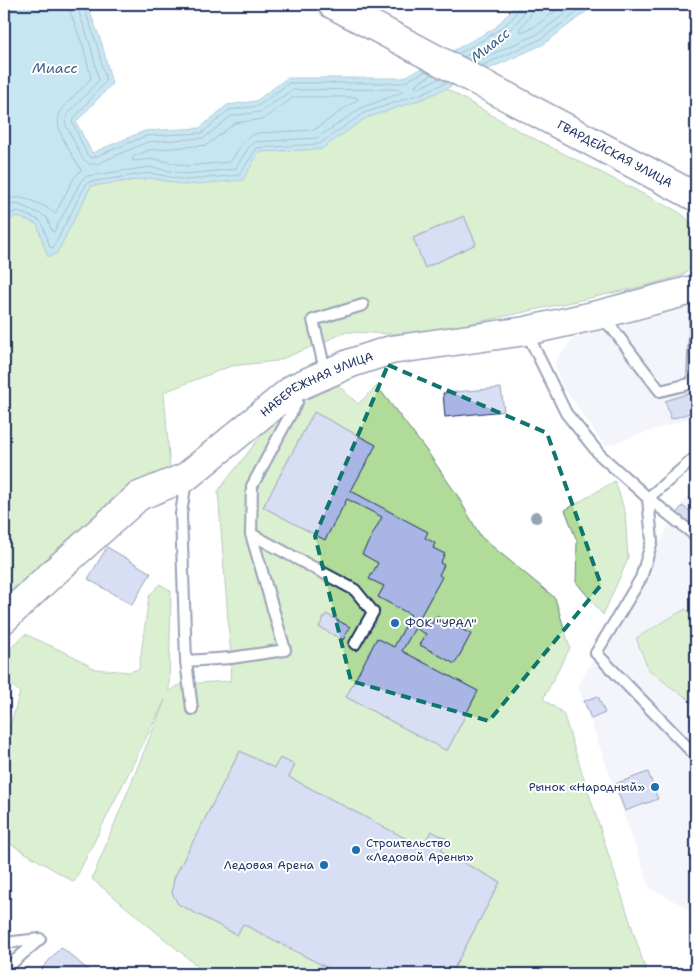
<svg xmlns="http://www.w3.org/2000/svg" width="700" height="978" viewBox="0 0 700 978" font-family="'Shantell Sans',sans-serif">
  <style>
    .built { fill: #e5e9f7 }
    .green { fill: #b0db99; stroke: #66857c }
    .water { fill: #82c9e2; stroke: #598bad }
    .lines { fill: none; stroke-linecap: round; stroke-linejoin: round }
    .shore { stroke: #446d93; stroke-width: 1 }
    .building { fill: #a8b5e5; stroke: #1b2f5e }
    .lane-casing { stroke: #1b2f5e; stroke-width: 14 }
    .secondary-casing { stroke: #1b2f5e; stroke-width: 31 }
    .lane { stroke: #fff; stroke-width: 10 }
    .secondary { stroke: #fff; stroke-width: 28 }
    .tree { fill: #96a4af }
    .marked { fill: none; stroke: #0f766e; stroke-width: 4; stroke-dasharray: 10 6; stroke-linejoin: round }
    .poi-dot { fill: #1f6fb2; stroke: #fff; stroke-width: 2 }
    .labels { text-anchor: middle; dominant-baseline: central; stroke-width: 4; stroke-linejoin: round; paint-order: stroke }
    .street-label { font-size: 12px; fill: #1b2f5e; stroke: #fff }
    .poi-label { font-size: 12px; fill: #1b2f5e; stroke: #fff; text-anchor: start }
    .water-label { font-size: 14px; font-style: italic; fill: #3a5d86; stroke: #fff }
  </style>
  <rect width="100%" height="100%" fill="#fff"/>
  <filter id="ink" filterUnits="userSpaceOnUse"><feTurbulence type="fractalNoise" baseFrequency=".02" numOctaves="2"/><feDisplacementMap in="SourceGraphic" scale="10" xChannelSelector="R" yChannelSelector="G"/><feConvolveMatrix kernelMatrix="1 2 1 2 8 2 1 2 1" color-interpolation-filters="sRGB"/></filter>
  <g filter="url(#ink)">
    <!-- built -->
    <g class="built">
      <path d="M696,306V416L605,446L561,384L554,363L573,338Z"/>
      <path d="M696,491V913L650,888L578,686L682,503Z"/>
    </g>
    <!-- green -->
    <g class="green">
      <path d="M445,88L521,132L675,210C700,225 696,235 696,263L683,275L645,286L446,329L395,334L347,332L277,361L231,366L164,392L170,469L132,484L4,601V350L5,335L4,327V224L16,215L37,224L48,256L57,253L91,186L151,178L186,185L258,152L321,149L366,118L425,98Z"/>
      <path d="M338,385L358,404L377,386L429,454L457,495L481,537L555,598L570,648L543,699L563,713L647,974H207L92,879L165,700L74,882L4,840V734L9,730L20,692L4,679V655L25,634L73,656L95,669L129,672L139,669L149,596L160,584L171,591L169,691L181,684L230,681L231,658L218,491L285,405L297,394L307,399Z"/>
      <path d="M615,481L625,512L628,559L603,615L576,582L577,541L565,510Z"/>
      <path d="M685,609L696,615V704L672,688L648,669L636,638Z"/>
    </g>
    <!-- water -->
    <path class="water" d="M4,4H87L102,44L112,84L76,122L92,153L144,131L200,128L227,105L256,101L287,78H403L495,28L514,7L513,4H596L544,44L425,98L366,118L321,149L259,152L243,180L185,185L151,178L91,186L57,253L48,257L37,224L16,216L4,224Z"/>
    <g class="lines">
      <!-- shore -->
      <g class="shore">
        <path d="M83,4L97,45L106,81L72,121L87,155L92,158L146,136L202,133L229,110L258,106L289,83H403L426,71"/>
        <path d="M533,4L530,16L519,29L521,32L534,27L565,4"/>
        <path d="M458,54C473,45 520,23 519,4"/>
        <path d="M464,57C482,48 526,27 525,4"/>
        <path d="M474,62L538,34L578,4"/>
        <path d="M481,66L541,39L588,4"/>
        <path d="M433,74L416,84L415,87H421L440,78"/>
        <path d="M294,97H356L358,99L314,130L258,133C242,136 239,151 230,162L187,166L154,159L134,161L132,160L133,157L149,150L207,145L235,123L263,119Z"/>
        <path d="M4,201C17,193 33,201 46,207C49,209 52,212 55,214L74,178L81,170C74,155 49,127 62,110C70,98 83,89 91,78L84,49L70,11L69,4"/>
        <path d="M4,210L11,205L17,204L41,214L47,218L52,231L54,232L81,181L87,176L150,167L186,174L235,169L249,147L254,142L317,138L361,108L403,92L400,89L292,90L260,112L231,116L204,138L147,142L97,164H89L82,158L65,123L68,114L99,80L91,47L76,4"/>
        <path d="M4,218L16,211L39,220L42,223L50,247L53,248L86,184L89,182L150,173L186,180L239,175L257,148L319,144L364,113L423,93L447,82"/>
      </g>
    </g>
    <!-- building -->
    <g class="building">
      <path d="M464,216L476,244L425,268L413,238Z"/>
      <path d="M501,388L504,411L445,417L443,393Z"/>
      <path d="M692,392L696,411L671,419L665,401Z"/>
      <path d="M314,412L376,445L351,491L428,532L425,538L435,543L433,548L445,554L440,563L444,565L439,575L442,577L419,619L431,625L436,616L471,634L455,664L420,645L426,634L415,628L402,651L478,691L447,751L346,697L377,638L394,647L411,615L378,597L384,586L369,579L378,563L362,554L382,517L347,499L325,540L263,507Z"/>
      <path d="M696,492V506L689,498Z"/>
      <path d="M682,506L696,515V529L675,516Z"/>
      <path d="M107,547L151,573L132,605L88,579Z"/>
      <path d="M326,614L350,627L343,640L319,627Z"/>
      <path d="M4,692L10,696L4,705Z"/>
      <path d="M598,696L605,713L591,719L584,701Z"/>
      <path d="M240,751L274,768L280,758L295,765L289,777L422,847L431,831L447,839L441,851L500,882L451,974H339L243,924L237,935L178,904L172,893L174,878Z"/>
      <path d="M648,772L658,799L625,811L615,784Z"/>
      <path d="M61,947L93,974H37Z"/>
    </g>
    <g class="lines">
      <defs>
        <g id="lane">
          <path d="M601,318L612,328L660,391L693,383L696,306L692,291"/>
          <path d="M527,333L566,413L600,455L648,498L696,536"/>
          <path d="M326,374L313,320L363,305"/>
          <path d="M696,457L648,498L652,541L641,578L596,653L696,756"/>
          <path d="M186,480L181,514L186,661L192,709"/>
          <path d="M251,534L355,590L373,612L355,644"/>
          <path d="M186,661L231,658L285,650L251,534L252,486L297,402"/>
          <path d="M4,943L40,939L4,970"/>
        </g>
        <g id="secondary">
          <path id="s1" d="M332,4L696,197"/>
          <path id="s2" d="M4,619L41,584L139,496L186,477L294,388L351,363L391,350L526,331L598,315L696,289"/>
        </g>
      </defs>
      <!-- lane casing -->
      <use href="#lane" class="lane-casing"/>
      <!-- secondary casing -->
      <use href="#secondary" class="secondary-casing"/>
      <!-- lane -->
      <use href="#lane" class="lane"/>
      <!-- secondary -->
      <use href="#secondary" class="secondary"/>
    </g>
    <!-- trees -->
    <circle class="tree" cx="536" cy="517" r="6"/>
  </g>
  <!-- marked area -->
  <path d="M0 0H700V978H0ZM388,365L547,433L601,585L489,721L351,681L315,536Z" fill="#fff" fill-opacity=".55" fill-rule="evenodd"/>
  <path class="marked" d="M388,365L547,433L601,585L489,721L351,681L315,536Z"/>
  <!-- markers -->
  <g class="poi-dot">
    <circle cx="395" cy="623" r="5"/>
    <circle cx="655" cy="787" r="5"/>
    <circle cx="356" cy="850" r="5"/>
    <circle cx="324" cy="865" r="5"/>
  </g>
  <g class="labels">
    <!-- street labels -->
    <g class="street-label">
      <text stroke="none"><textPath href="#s1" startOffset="320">ГВАРДЕЙСКАЯ УЛИЦА</textPath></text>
      <text stroke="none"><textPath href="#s2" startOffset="395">НАБЕРЕЖНАЯ УЛИЦА</textPath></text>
    </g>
    <!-- poi labels -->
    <g class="poi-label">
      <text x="405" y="623">ФОК "УРАЛ"</text>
      <text x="645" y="787" text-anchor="end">Рынок «Народный»</text>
      <text x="366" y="843">Строительство<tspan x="366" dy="14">«Ледовой Арены»</tspan></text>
      <text x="314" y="865" text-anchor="end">Ледовая Арена</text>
    </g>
    <!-- water labels -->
    <g class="water-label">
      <text transform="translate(490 45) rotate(-38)">Миасс</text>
      <text x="55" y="68">Миасс</text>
    </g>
  </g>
  <!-- margin -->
  <rect width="700" height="978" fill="none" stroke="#fff" stroke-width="20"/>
  <rect x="10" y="10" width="680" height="958" fill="none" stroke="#1b2f5e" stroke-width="2" filter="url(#ink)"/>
</svg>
